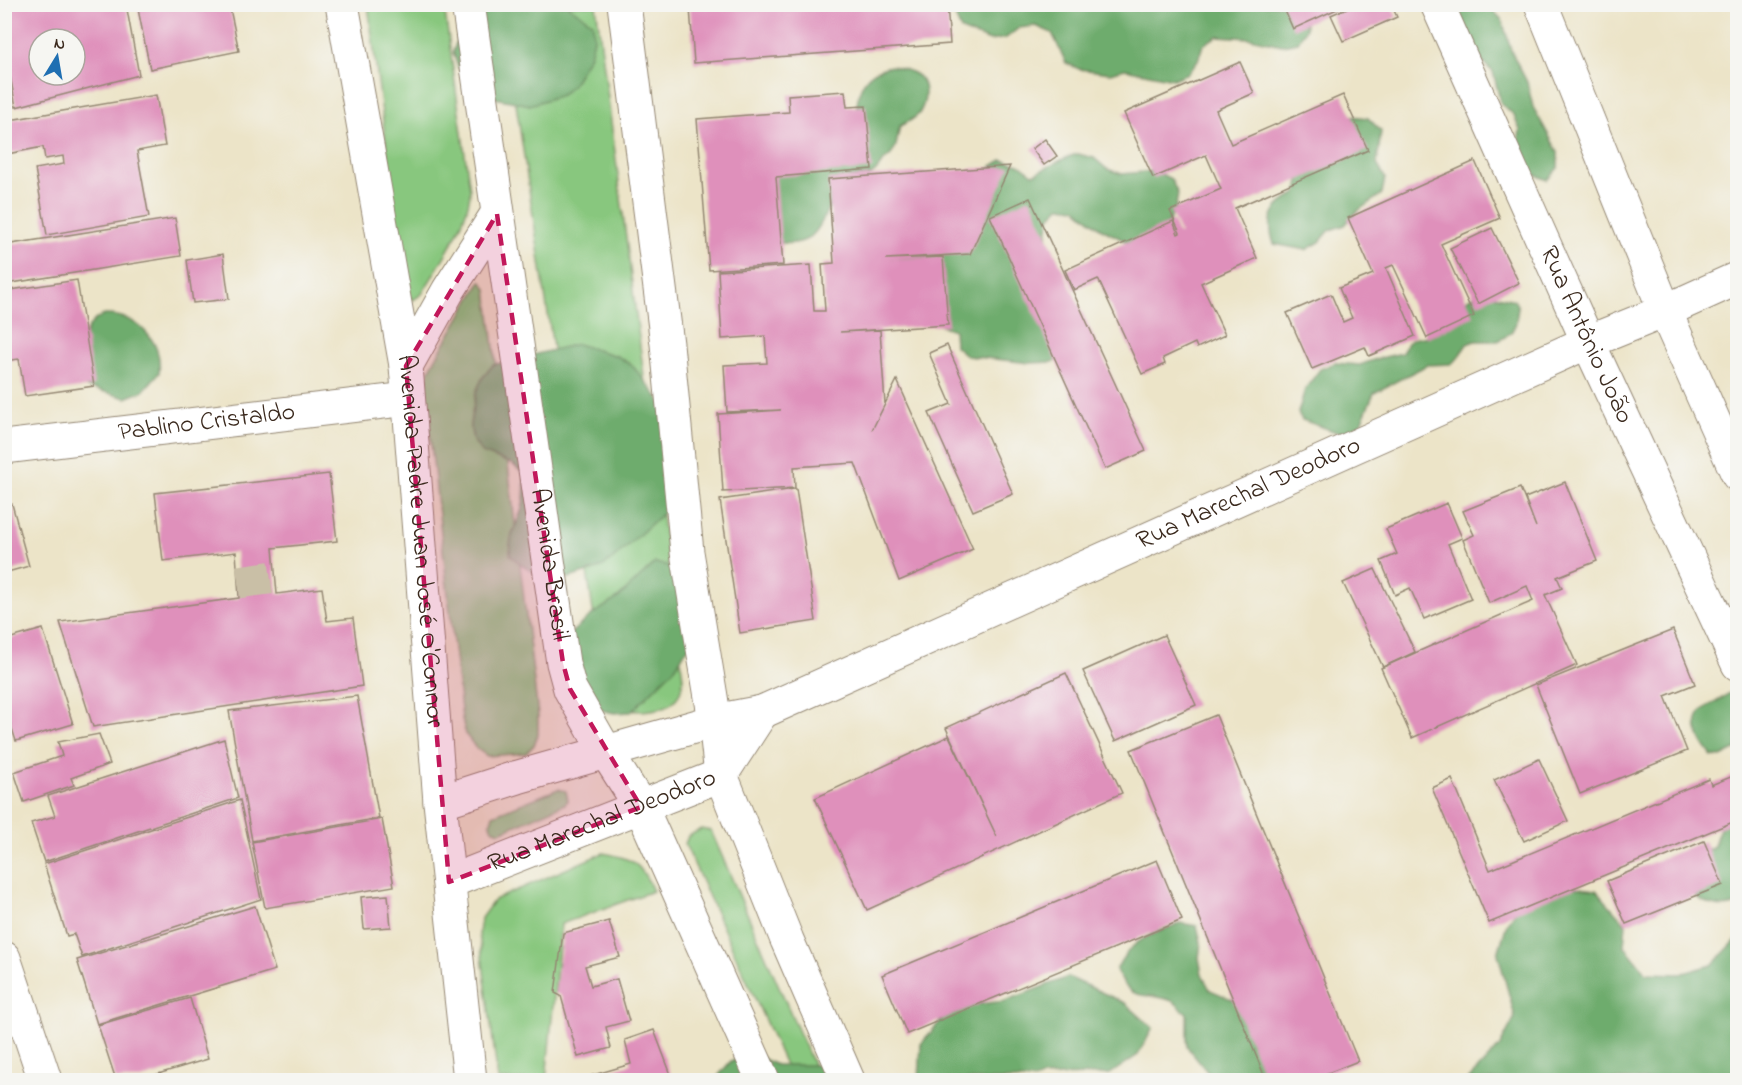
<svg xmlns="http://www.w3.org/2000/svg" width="1742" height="1085" viewBox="0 0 1742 1085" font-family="'Indie Flower',sans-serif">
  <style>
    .green { fill: #88c77e; stroke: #62784e; stroke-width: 1.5 }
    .forest { fill: #6eac6d; stroke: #546b46; stroke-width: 1.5 }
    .building { fill: #df90bb; fill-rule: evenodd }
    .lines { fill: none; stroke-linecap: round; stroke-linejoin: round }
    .minor-tunnel { stroke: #c9bfa6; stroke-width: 33; stroke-dasharray: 33 16; stroke-linecap: butt }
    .minor-casing { stroke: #948773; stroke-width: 35 }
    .major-casing { stroke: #948773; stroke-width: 35 }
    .minor { stroke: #fff; stroke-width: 33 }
    .major { stroke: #fff; stroke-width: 33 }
    .marked { fill: #c2185b; fill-opacity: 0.2; stroke: #c2185b; stroke-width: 4.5; stroke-dasharray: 12 8; stroke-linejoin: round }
    .labels { text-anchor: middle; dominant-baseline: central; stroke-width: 6; stroke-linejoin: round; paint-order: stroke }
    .street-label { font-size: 26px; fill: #3b2a1e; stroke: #f6f6f2 }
  </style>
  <rect width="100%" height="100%" fill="#f6f6f2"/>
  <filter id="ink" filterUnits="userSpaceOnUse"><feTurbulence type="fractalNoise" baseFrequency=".0167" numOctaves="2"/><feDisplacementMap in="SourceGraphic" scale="12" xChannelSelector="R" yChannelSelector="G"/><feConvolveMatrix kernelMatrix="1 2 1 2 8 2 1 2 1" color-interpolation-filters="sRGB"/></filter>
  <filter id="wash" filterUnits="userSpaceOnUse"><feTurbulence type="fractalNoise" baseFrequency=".008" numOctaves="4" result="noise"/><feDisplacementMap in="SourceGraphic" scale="24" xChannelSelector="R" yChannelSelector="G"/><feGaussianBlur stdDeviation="1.35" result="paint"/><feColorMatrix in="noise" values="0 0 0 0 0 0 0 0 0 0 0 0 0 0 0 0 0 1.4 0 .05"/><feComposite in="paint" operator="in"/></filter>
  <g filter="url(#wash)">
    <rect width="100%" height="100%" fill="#ece4c8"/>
    <!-- green -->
    <g class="green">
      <path d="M368,5H444L470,190C470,221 438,266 422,294L413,300L410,298L404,282Z"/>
      <path d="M501,5H596L683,678C682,686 681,694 675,700C666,711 634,714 621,707C615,704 610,696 605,690Z"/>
      <path d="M481,281L487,289L538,715V734L534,745L526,753L487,756L476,748L466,735L462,719L425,391L429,371L437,356Z"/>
      <path d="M558,789L566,791L568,800L565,804L500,832L492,829L490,824L493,815Z"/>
      <path d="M702,829L711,831L820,1080H792L685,844L688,836Z"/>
      <path d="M603,853C633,858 641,863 653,891L561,924L546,1080H498L479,933L481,918L494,900Z"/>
    </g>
    <!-- forest -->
    <g class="forest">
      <path d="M482,5H567L593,23L594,39L590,55L573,84L561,95L530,105L495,98L480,91L458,67L453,52L463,22Z"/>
      <path d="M950,5H1293L1305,12L1306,28L1298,42L1282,45L1250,38L1217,36L1203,45L1198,60L1188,73L1173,79L1125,69L1110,73L1079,69L1066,63L1052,33L1036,26L1019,28L1006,38L990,41L961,30Z"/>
      <path d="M1453,5H1488L1502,20L1512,53L1527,82L1533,107L1558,152V168L1547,180L1532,173L1522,162L1518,145L1520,130L1514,115L1501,104L1493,72L1458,38Z"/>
      <path d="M892,66C899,68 908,70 915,74C928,81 927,100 920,112C916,119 907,122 900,126C897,136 898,148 890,156C884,162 889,155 883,162C878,167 877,173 870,175C860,178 853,173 844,182C819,209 827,252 775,242L763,179L855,129C857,100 856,71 892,66Z"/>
      <path d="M1351,116L1368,118L1381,131L1377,164L1385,178L1382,194L1356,212L1345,225L1330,230L1320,242L1306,250L1274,244C1265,217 1273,206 1297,193L1300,176Z"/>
      <path d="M1078,154L1094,158L1107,169L1122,174L1155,171L1171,179L1178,194L1175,210L1159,239L1129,243L1100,228L1076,208L1061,206L1050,217L1047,234L1066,357L1053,362L1030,363L967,356L955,346L954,330L908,314L891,259L903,248L987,169L1002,160L1019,164L1033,174C1051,167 1060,158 1078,154Z"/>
      <path d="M1486,293L1514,300L1518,307L1516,323L1512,331L1505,337L1498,341H1475L1467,344L1458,358L1451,364L1427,365L1374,393L1361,423L1347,433H1339L1302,420L1298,413L1305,389L1320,369L1335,363L1360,365L1376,359L1402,353C1412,330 1421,342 1436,333C1440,331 1443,325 1446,322C1457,308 1466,295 1486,293Z"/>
      <path d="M104,315C136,314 163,340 159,373L143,391L126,398L83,386C83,362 76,325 104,315Z"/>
      <path d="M577,344L617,356L632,365L661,401L670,499L662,514L613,559L600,568L569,578H554L537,575L523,566L510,555C509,533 516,528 522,508C525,497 525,486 524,474L512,464L482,453L473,440L470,424L476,392L483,377L493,365Z"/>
      <path d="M655,563L672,567L689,573L695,642L684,653L676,667L631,712L614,713L583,706L563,640L590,616L618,598Z"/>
      <path d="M1737,690V749L1721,757L1712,756C1703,745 1687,722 1704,709C1707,706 1712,704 1716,702C1724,697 1729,692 1737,690Z"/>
      <path d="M1737,815V904C1722,910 1708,906 1695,896L1700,855L1714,846C1719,828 1720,824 1737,815Z"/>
      <path d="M1558,885L1596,890L1626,924L1624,945L1646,973L1680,974L1712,965L1737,939V1080H1468L1499,1047L1515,1017L1498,954L1507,923L1527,896Z"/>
      <path d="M1180,923L1197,926L1201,942L1199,958L1202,974L1210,990L1241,1003L1268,1080H1214L1187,1047V1013C1182,1010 1177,1003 1172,1001C1143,990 1133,1006 1116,970C1131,938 1150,936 1180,923Z"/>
      <path d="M1068,977L1125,1003L1153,1028L1138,1055L1110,1074L1042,1077L1035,1080H919L921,1044L943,1018L971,1005L1005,1001Z"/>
      <path d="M746,1057L762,1058L776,1065H825L853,1080H720L719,1075L731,1061Z"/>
    </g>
    <g id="blocks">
      <!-- building -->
      <g class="building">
        <path d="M4,4H126L139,75L16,107L4,44ZM39,39H75V75H39Z"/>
        <path d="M137,4H229L239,51L150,69Z"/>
        <path d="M737,4H947L950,44L694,63L690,8Z"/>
        <path d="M1282,4H1348L1293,29Z"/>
        <path d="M1356,4H1391L1397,17L1343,41L1331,15Z"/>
        <path d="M1240,62L1254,93L1216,110L1231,144L1343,95L1368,150L1235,208L1257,258L1201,283L1225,335L1197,348L1195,343L1163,358L1165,364L1142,374L1098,279L1074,290L1065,270L1173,221L1178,234L1180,233L1170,211L1221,189L1206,155L1153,178L1124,113Z"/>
        <path d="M845,91L847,107L866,106L872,169L776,177L783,265L709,270L697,119L789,112L788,95Z"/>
        <path d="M4,94L8,109L4,110Z"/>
        <path d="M156,95L165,146L137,151L149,217L47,235L35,169L64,164L63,156L45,159L43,147L7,154L4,138V121Z"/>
        <path d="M1045,139L1057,156L1044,165L1032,149Z"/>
        <path d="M1475,161L1500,218L1441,244L1474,316L1427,338L1393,265L1386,268L1415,336L1369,356L1365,347L1312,369L1287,313L1331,294L1343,322L1352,318L1339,288L1373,274L1348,218Z"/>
        <path d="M1010,166L970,254L886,259L943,257L948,325L840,332L880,330L885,404L872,430L897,380L973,549L899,581L855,463L794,467L795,488L723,492L718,414L781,410L727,412L724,365L767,363L765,336L722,339L718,271L811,265L814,311H825L822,264L834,263L828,179Z"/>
        <path d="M1030,198L1146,451L1105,469L990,216Z"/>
        <path d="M175,218L181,256L5,284V245Z"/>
        <path d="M1492,228L1519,283L1478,304L1450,248Z"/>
        <path d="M223,254L229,299L193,303L187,260Z"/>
        <path d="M77,280L94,386L25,396L19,359L4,361V291Z"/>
        <path d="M947,345L1013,494L973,511L929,413L951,404L929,353Z"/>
        <path d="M329,474L337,541L273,548L277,594L322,588L327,621L353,618L362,686L93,727L60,622L239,598L236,552L163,561L155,493Z"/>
        <path d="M1565,482L1597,561L1557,577L1562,588L1545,595L1577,665L1412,738L1381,668L1533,601L1527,586L1489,603L1463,540L1474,535L1463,511L1520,488L1536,527L1525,498Z"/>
        <path d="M794,489H796L816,621L740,633L720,500Z"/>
        <path d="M1447,503L1462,538L1448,544L1471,599L1424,619L1410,588L1395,595L1381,561L1397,554L1386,529Z"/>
        <path d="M12,504L29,566L4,573V506Z"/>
        <path d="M1375,569L1415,652L1383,667L1343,583Z"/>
        <path d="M43,629L73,724L16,741L7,713L4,714V640Z"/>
        <path d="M1673,630L1695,684L1665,696L1687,751L1580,794L1536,685Z"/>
        <path d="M1164,635L1196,705L1115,741L1083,671Z"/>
        <path d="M1066,673L1122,793L867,910L815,798L949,736L997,837L946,728Z"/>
        <path d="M357,696L379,818L252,841L229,711Z"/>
        <path d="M1216,715L1358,1061L1310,1080H1266L1131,750Z"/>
        <path d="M99,734L110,764L71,778L74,785L24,802L14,772L62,756L58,742Z"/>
        <path d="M224,739L238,798L44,862L31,823L55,816L48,796Z"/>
        <path d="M1539,759L1568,821L1524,841L1494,780Z"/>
        <path d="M1738,774V820L1489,923L1432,788L1452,779L1490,870L1709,779L1711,785Z"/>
        <path d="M240,800L261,899L82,957L74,934L67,936L44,864Z"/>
        <path d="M382,819L394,886L265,908L252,842Z"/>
        <path d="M1704,841L1723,885L1626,924L1607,881Z"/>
        <path d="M1157,860L1182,920L907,1034L882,975Z"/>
        <path d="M388,895L391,927L364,929L361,897Z"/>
        <path d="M255,906L275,970L97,1024L77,960Z"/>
        <path d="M609,921L620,957L585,966L591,986L617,979L629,1021L606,1027L611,1048L578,1057L561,996L555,993L563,933Z"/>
        <path d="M190,998L208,1059L138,1080H116L98,1025Z"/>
        <path d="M654,1030L673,1080H576L631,1064L625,1040Z"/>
      </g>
    </g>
  </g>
  <g filter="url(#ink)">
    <use href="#blocks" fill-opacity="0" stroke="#948773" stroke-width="1.5"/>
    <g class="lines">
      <!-- minor-tunnel -->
      <path class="minor-tunnel" d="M238,582L275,577"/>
      <defs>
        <g id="minor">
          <path id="s1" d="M4,447L408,399"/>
          <path id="s2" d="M440,802L518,777L715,721L762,712L1588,342L1665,311L1738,278"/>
          <path id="s3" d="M449,882L721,775L762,712"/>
          <path d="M4,958L45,1080"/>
        </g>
        <g id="major">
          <path id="s4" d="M342,4L406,366L440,802L470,1080"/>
          <path id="s5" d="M468,4L558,629L563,663L570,689L606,752L641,807L763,1080"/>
          <path d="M624,4L667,344L687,552L715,721L721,775L787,940L848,1080"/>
          <path id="s6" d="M1437,4L1588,342L1738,664"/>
          <path d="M1541,4L1665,311L1738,475"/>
          <path d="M406,366L448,291L497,214"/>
        </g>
      </defs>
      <!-- minor casing -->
      <use href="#minor" class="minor-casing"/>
      <!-- major casing -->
      <use href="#major" class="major-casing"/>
      <!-- minor -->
      <use href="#minor" class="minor"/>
      <!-- major -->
      <use href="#major" class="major"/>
    </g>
  </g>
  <!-- marked area -->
  <path class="marked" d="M497,214L563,663L570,689L641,807L449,882L406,366Z"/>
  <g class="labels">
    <!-- street labels -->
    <g class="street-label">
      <text stroke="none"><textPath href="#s6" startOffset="363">Rua Antônio João</textPath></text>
      <text stroke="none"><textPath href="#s1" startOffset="204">Pablino Cristaldo</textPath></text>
      <text stroke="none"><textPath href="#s2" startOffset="868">Rua Marechal Deodoro</textPath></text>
      <text stroke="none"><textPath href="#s4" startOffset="543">Avenida Padre Juan José O'Connor</textPath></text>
      <text stroke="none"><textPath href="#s5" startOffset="566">Avenida Brasil</textPath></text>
      <text stroke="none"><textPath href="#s3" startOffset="165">Rua Marechal Deodoro</textPath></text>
    </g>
  </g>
  <!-- margin -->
  <rect width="1742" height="1085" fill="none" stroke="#f6f6f2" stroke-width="24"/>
  <!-- north arrow -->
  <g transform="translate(57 57) rotate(11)"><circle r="28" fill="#f6f6f2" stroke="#aba49d" stroke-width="1.5"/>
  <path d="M0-4.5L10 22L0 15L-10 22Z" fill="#1f6fb2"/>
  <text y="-9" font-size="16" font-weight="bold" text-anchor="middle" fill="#3b2a1e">N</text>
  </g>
</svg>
